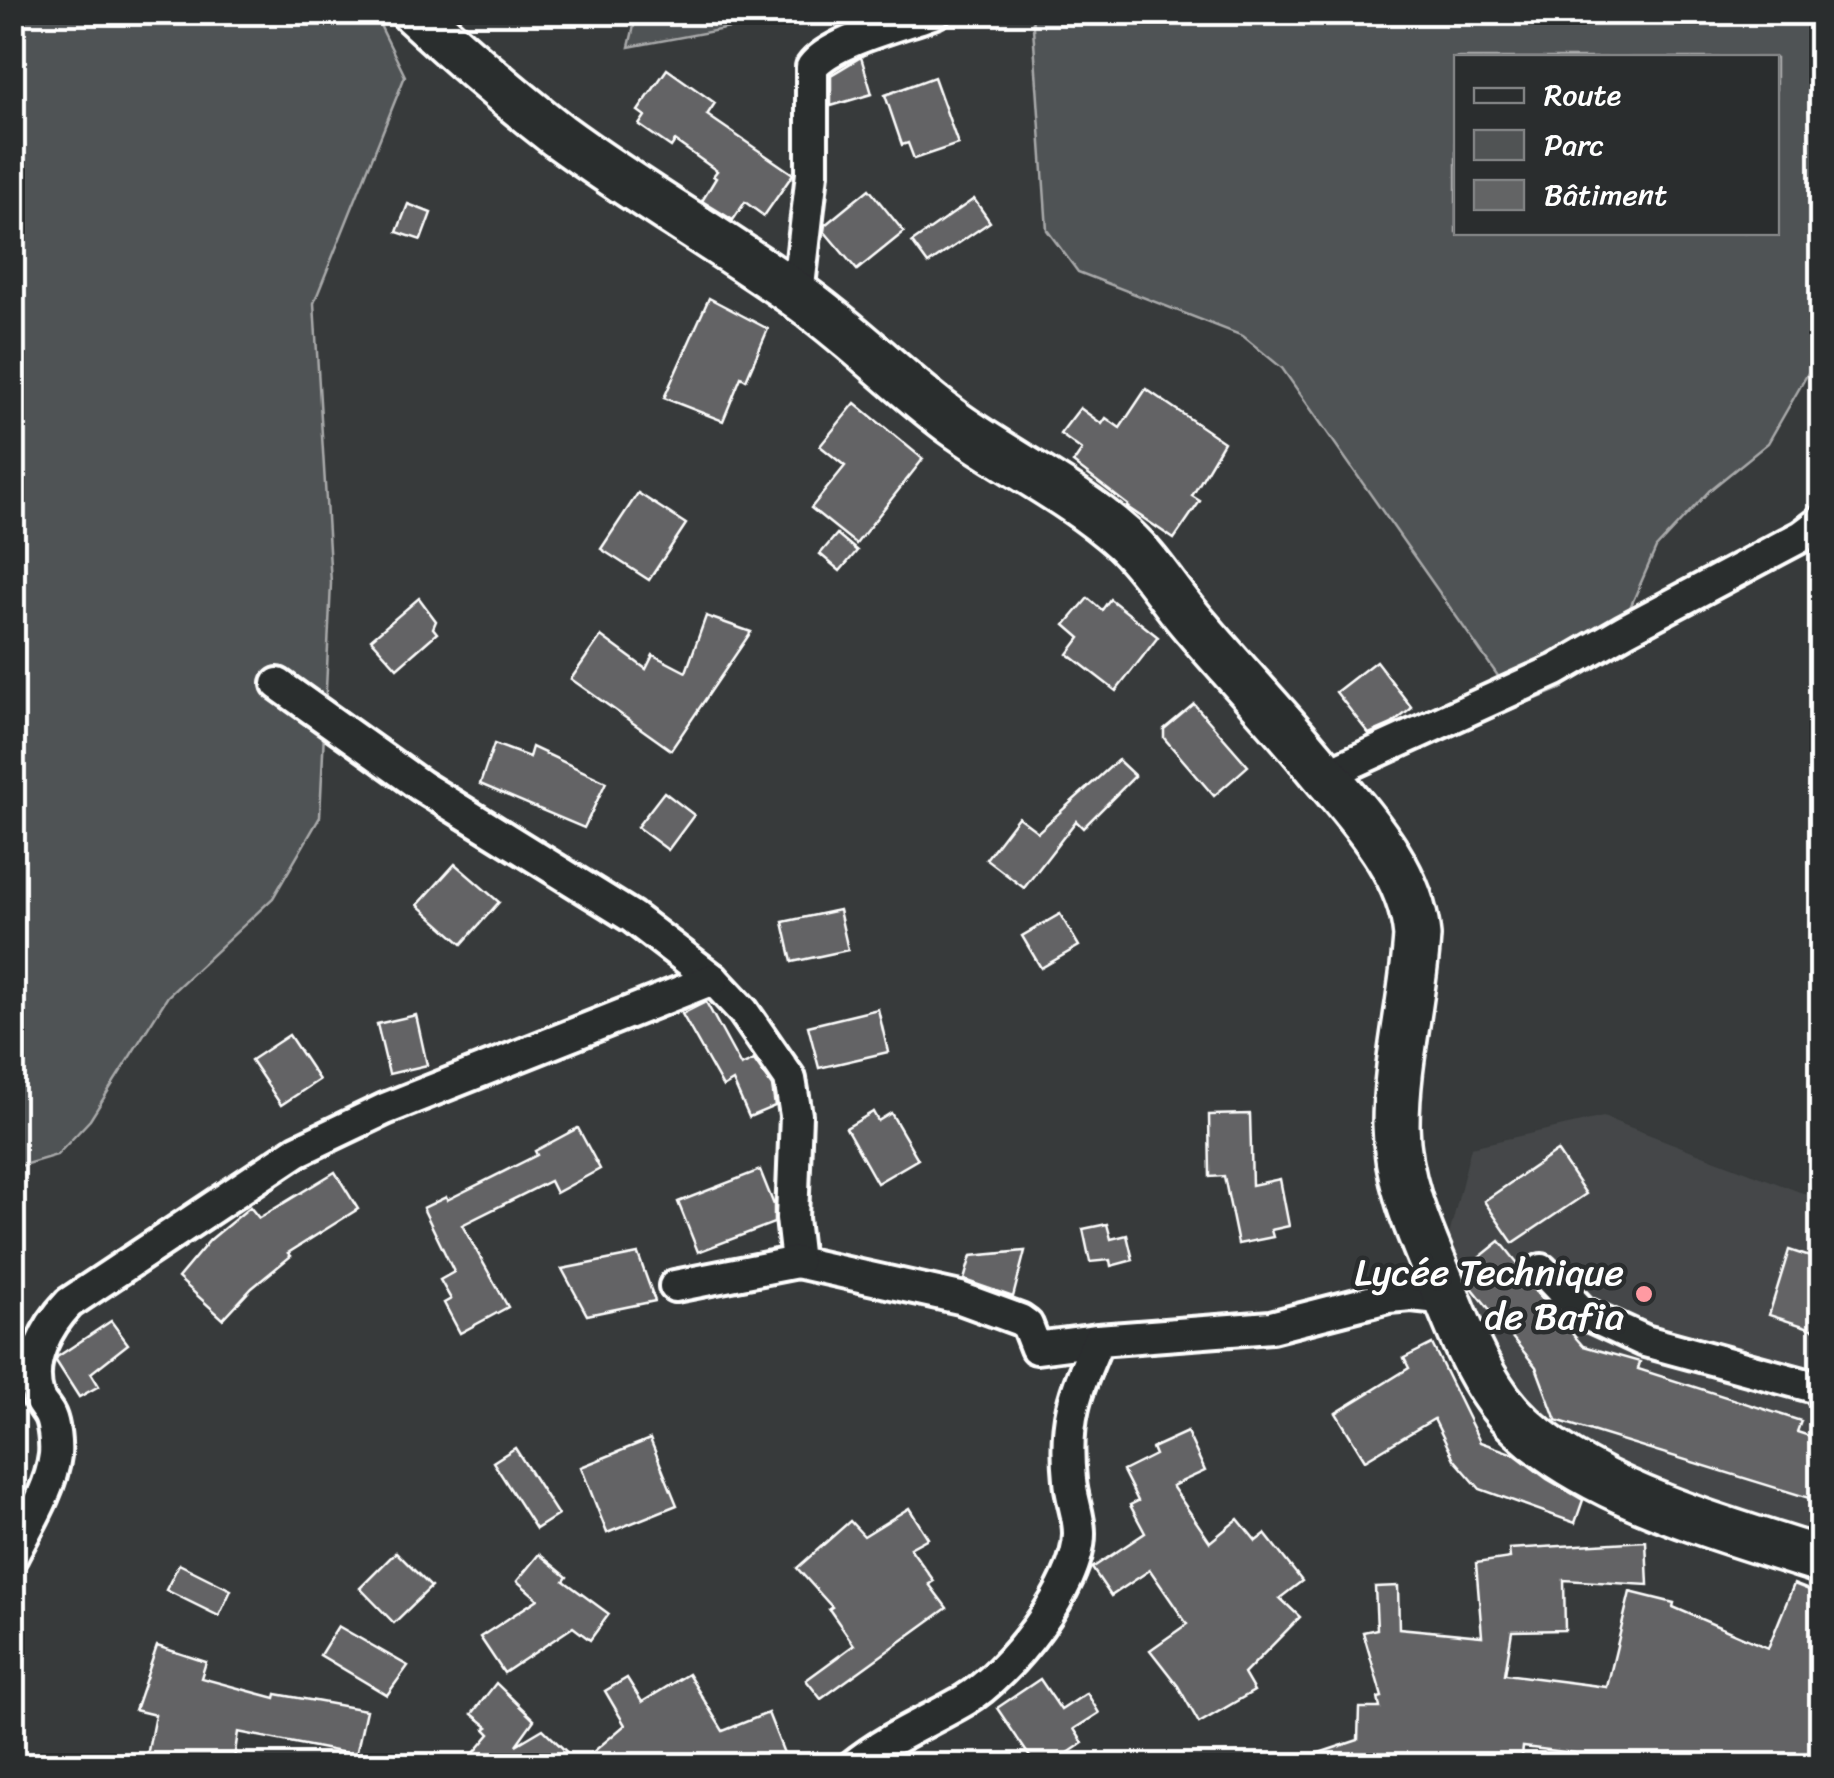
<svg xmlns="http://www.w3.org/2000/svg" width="1834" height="1778" viewBox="0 0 1834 1778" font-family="Sriracha,sans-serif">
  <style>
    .built { fill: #444748 }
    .green { fill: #505354; stroke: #a8a9aa; stroke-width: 2.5; fill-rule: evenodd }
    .building { fill: #636465; stroke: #fff; stroke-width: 2.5 }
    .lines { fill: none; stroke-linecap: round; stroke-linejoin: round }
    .street-casing { stroke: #fff; stroke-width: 38 }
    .secondary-casing { stroke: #fff; stroke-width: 52 }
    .street { stroke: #2a2d2e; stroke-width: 30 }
    .secondary { stroke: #2a2d2e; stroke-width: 45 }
    .poi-dot { fill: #ff9aa2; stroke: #2a2d2e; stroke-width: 4 }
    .labels { text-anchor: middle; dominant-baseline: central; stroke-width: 9; stroke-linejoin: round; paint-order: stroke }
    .poi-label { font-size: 38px; fill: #fff; stroke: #2a2d2e; text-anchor: end }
  </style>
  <rect width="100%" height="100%" fill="#373a3b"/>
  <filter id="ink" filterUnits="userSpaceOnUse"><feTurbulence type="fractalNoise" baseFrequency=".01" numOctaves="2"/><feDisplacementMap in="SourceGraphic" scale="20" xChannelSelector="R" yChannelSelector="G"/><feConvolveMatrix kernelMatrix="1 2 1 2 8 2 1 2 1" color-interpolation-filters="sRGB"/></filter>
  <g filter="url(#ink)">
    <!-- built -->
    <path class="built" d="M1603,1117L1821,1200V1540L1724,1507L1545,1430L1444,1256L1471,1147Z"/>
    <!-- green -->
    <g class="green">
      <path d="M13,13H374L405,76L314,303L331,583L320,817L273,898L168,996L90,1120L57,1155L13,1168Z"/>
      <path d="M637,13V12L810,13L629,47Z"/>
      <path d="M1032,13H1821V358L1811,368L1768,443L1710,490L1656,548L1626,617L1591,650L1563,688L1519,706L1282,368L1243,336L1078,272L1047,230ZM1456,58H1776V232H1456Z"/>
    </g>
    <!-- building -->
    <g class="building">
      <path d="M861,57L872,94L831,106V75Z"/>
      <path d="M667,69L715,103L707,115L793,174L764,216L745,202L733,220L702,201L716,178L713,176L717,171L675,141L671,147L639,125L645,116L638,111Z"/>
      <path d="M934,77L958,144L914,159L908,143L902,145L885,95Z"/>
      <path d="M869,189L904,232L857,270L824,231L825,225Z"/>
      <path d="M974,199L990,222L928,264L912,242Z"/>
      <path d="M408,204L431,213L421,240L397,232Z"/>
      <path d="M709,298L768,329L746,380L741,377L723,421L664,398Z"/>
      <path d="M1146,389L1224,442L1192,496L1200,501L1174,539L1127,507L1128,505L1073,463L1082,450L1060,434L1080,408L1102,424L1106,418L1120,428Z"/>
      <path d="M855,403L923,459L856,544L811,508L845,466L820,446Z"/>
      <path d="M638,493L686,524L649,580L601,549Z"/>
      <path d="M837,534L857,551L840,571L820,554Z"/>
      <path d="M419,598L436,621L433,628L437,633L397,668L371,639Z"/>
      <path d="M1088,598L1102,610L1110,599L1158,637L1116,691L1068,654L1080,638L1065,625Z"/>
      <path d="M706,616L751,632L671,750L571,679L601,636L646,669L653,655L686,672Z"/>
      <path d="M1376,661L1412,708L1392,724L1369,734L1336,692Z"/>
      <path d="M1194,704L1248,766L1214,796L1164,738V729Z"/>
      <path d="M494,744L529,757L532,747L606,782L584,828L480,784Z"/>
      <path d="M1118,760L1135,776L1083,828L1076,821L1024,888L986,859L1018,817L1038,832Z"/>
      <path d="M664,792L694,815L668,850L637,827Z"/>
      <path d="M455,864L499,902L462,944L418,905Z"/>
      <path d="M839,910L848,950L792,962L783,922Z"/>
      <path d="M1060,914L1079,946L1041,968L1022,936Z"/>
      <path d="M706,1002L741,1066L754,1060L772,1086L775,1106L749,1117L733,1081L723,1087L682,1014Z"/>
      <path d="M878,1009L888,1052L819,1068L808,1026Z"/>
      <path d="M416,1015L427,1065L389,1074L377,1024Z"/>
      <path d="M289,1035L319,1080L281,1105L251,1060Z"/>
      <path d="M873,1112L878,1121L891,1113L918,1159L877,1183L846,1128Z"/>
      <path d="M1250,1114L1252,1185L1280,1179L1289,1226L1271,1230L1273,1237L1238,1244L1224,1176L1210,1177L1209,1115Z"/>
      <path d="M578,1128L600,1169L556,1193L550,1181L462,1225L508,1307L460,1333L444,1303L451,1299L440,1280L454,1272L423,1208L446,1197L447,1200L537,1155L535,1151Z"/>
      <path d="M1557,1151L1586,1194L1513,1243L1484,1201Z"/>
      <path d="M760,1170L774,1205V1223L698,1252L678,1202Z"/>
      <path d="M335,1172L358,1209L288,1253L291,1256L252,1288L223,1319L178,1278L210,1240L250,1207L259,1218Z"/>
      <path d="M1107,1224L1111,1239L1127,1235L1133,1260L1111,1266L1110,1260L1090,1262L1083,1229Z"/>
      <path d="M1500,1241L1524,1271L1528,1283L1583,1346L1640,1362L1638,1369L1801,1421L1797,1432L1822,1440V1502L1556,1420L1536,1367L1470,1285L1464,1270Z"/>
      <path d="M1789,1250L1822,1261V1332L1769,1315Z"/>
      <path d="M1025,1251L1013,1297L964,1280L971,1256Z"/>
      <path d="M638,1254L655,1301L587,1315L562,1269Z"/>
      <path d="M111,1321L128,1344L91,1373L99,1386L79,1397L56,1361L57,1357Z"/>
      <path d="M1432,1344L1480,1442L1514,1454L1547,1479L1583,1500L1575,1523L1480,1489L1454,1459L1434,1419L1365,1460L1336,1413L1409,1368L1404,1358Z"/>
      <path d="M1187,1432L1205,1471L1172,1486L1210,1542L1238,1519L1256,1541L1265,1534L1302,1581L1280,1598L1300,1617L1244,1674L1254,1691L1199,1723L1178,1686L1150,1650L1187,1624L1150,1570L1111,1596L1092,1568L1145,1533L1130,1505L1138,1501L1123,1471L1155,1455L1152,1448Z"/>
      <path d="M650,1439L677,1505L607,1533L581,1467Z"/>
      <path d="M515,1448L558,1515L536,1529L493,1462Z"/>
      <path d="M909,1508L928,1538L910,1548L934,1581L929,1584L947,1608L821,1699L806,1680L854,1645L829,1609L832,1607L797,1568L850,1521L864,1536Z"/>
      <path d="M1646,1541L1648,1585L1564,1580L1565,1630L1512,1631L1505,1674L1607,1687L1630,1592L1674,1603L1673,1607L1768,1648L1794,1584L1822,1595V1743L1814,1766H1586L1572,1761L1574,1753L1523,1747L1521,1766H1463L1402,1759L1404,1766H1295V1761L1358,1740L1359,1708H1380L1378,1698L1382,1697L1363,1632L1377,1629L1375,1587L1398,1586L1399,1628L1482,1636L1476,1563L1510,1558L1509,1549Z"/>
      <path d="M396,1552L431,1587L394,1623L360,1588Z"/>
      <path d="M539,1554L567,1577L564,1581L609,1614L590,1640L573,1627L504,1673L480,1637L538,1599L517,1581Z"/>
      <path d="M179,1564L231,1590L219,1616L166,1590Z"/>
      <path d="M338,1626L408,1666L387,1695L320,1655Z"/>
      <path d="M157,1646L206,1662L201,1678L275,1698L276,1694L366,1710L356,1755L238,1732L233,1766H145L155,1715L135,1710Z"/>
      <path d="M688,1674L723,1731L768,1713L789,1766H463L490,1734L485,1729L488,1727L472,1714L496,1683L534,1720L516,1745L543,1729L579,1764L625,1725L605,1691L627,1678L642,1702Z"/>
      <path d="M1040,1679L1061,1710L1087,1693L1099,1713L1074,1729L1083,1743L1049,1766H1036L997,1708Z"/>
    </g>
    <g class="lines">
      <defs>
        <g id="street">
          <path d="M798,295L812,173V67C830,41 904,24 935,12"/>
          <path d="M278,684L421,786L632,917L713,979L743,1011L790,1079L796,1115L792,1218L797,1262L960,1298L1020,1320L1027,1325L1036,1348L1098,1340"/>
          <path d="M1325,775L1556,670L1625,630L1802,536L1822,521"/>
          <path d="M1542,1270L1582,1312L1645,1341L1822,1389"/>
          <path d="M675,1286L797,1262"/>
          <path d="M12,1556C28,1525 51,1489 55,1455C56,1445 54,1425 50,1416C47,1409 40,1403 38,1396C27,1362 47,1326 69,1303L297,1151L385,1109L713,979"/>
          <path d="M853,1766C887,1738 928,1722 965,1700C1008,1675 1080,1585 1079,1533C1079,1515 1071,1498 1070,1480C1064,1420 1074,1395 1098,1340L1271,1327L1388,1297L1412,1295L1448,1299"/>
        </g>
        <path id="secondary" d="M414,12C461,55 508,96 558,135C635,192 719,240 797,295C853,334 900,384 955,424C1011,464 1073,493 1124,539C1150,563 1168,594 1191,621C1231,669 1275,714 1315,763C1357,814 1411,868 1417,936C1413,1000 1396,1062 1396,1125C1397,1181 1418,1228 1439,1278C1456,1320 1472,1364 1499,1401C1564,1488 1722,1528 1822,1561"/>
      </defs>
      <!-- street casing -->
      <use href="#street" class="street-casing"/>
      <!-- secondary casing -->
      <use href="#secondary" class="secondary-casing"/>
      <!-- street -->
      <use href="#street" class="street"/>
      <!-- secondary -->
      <use href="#secondary" class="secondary"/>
    </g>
  </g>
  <!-- markers -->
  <circle class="poi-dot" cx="1644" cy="1294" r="10"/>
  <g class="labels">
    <!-- poi labels -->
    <g class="poi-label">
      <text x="1624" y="1272">Lycée Technique<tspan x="1624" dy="44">de Bafia</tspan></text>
    </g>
  </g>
  <!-- margin -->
  <rect width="1834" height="1778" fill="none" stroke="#2a2d2e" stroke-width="50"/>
  <rect x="25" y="25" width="1784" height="1728" fill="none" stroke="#fff" stroke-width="4" filter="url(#ink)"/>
  <!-- legend -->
  <rect x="1454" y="55" width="325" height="180" fill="#2a2d2e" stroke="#7f8182" stroke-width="2.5"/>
  <rect x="1474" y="88" width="50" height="15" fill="#2a2d2e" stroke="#7f8182" stroke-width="2.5"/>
  <text x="1544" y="105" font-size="30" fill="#ffffff">Route</text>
  <rect x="1474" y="130" width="50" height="30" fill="#505354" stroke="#7f8182" stroke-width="2.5"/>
  <text x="1544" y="155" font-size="30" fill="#ffffff">Parc</text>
  <rect x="1474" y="180" width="50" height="30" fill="#636465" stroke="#7f8182" stroke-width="2.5"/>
  <text x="1544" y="205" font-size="30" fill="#ffffff">Bâtiment</text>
</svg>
